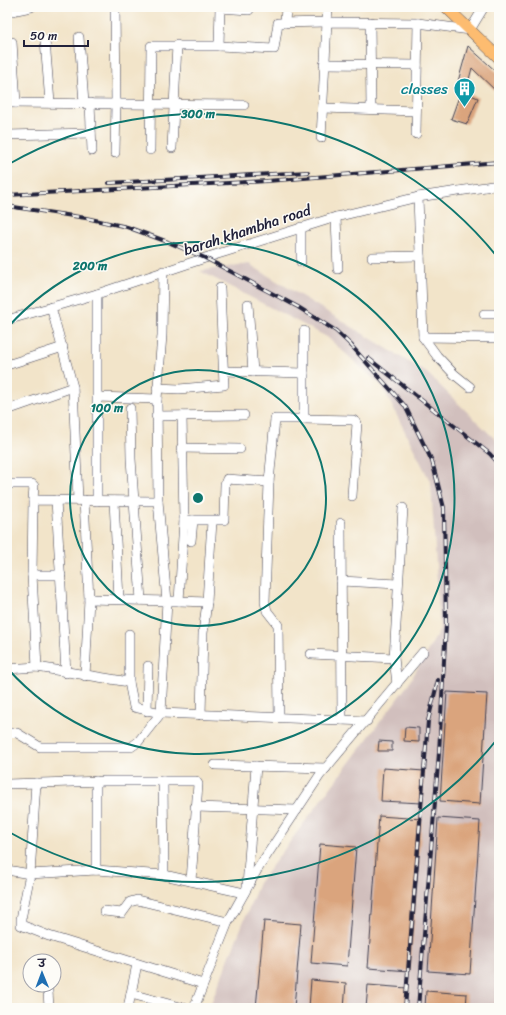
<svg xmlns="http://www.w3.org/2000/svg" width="506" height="1015" viewBox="0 0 506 1015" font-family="Sriracha,'Playpen Sans Deva',sans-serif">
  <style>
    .industrial { fill: #d1bfbd }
    .building { fill: #daa47d }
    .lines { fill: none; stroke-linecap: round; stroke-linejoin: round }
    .minor-casing { stroke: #413f50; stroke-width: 10 }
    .major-casing { stroke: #413f50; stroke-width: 12 }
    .minor { stroke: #fff; stroke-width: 9 }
    .major { stroke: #fdbc70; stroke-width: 11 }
    .rail-casing { stroke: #22223b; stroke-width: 4 }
    .rail { stroke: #fdfcf7; stroke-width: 2.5; stroke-dasharray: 8; stroke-linecap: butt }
    .ring { fill: none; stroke: #0f766e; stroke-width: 2 }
    .labels { text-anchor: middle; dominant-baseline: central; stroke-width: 3; stroke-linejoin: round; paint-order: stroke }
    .culture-label { font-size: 15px; fill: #0d838f; stroke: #fdfcf7; text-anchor: end }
    .street-label { font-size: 15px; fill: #22223b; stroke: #fdfcf7 }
    .centre { fill: #0f766e; stroke: #fdfcf7; stroke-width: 2 }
    .ring-label { font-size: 12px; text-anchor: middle; font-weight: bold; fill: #0f766e; stroke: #fdfcf7; stroke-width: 3; stroke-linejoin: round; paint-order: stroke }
  </style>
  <rect width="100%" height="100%" fill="#fdfcf7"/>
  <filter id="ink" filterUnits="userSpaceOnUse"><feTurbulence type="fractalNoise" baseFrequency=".025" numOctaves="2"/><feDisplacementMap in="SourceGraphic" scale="8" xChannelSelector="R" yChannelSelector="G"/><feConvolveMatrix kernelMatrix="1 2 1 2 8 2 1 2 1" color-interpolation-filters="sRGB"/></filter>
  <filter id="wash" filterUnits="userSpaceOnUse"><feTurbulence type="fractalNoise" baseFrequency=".012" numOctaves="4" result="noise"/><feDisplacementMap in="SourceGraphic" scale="16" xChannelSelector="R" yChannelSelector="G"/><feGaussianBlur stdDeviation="0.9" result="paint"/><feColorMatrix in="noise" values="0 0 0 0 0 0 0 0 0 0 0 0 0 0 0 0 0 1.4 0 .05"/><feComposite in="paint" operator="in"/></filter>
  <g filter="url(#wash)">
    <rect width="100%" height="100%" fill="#f2e4c9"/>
    <!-- industrial -->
    <path class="industrial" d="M249,264L427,373L499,443V1008H209L259,883L407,686L440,630L431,483L382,386L327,337L200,271Z"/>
    <g id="blocks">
      <!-- building -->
      <g class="building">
        <path d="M468,46L499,74V94L472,68L467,87L457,85Z"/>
        <path d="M461,91L478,98L467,124L451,119Z"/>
        <path d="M447,692L487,694L480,804L440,801Z"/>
        <path d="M405,727L419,728V742L404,741Z"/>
        <path d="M379,741L392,742V751H378Z"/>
        <path d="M383,768L424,771L422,803L381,801Z"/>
        <path d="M379,816L422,819L410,971L368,968Z"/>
        <path d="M438,818L480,821L470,974L428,971Z"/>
        <path d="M320,844L356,847L347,966L311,963Z"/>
        <path d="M264,921L301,924L294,1008H256Z"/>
        <path d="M311,980L346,983L344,1008H309Z"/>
        <path d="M368,985L407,988L406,1008H366Z"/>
        <path d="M426,991L467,994L466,1008H425Z"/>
      </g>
    </g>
  </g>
  <g filter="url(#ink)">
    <use href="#blocks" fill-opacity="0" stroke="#413f50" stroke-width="1"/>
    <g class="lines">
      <defs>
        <g id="minor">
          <path d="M220,8L249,10"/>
          <path d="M7,12L31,7"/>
          <path d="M370,22L371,109"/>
          <path d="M285,23L286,7"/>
          <path d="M418,23L470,30L484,7"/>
          <path d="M79,37L84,103"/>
          <path d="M45,40L50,103"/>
          <path d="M12,42L16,103"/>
          <path d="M219,46L220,7"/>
          <path d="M324,64L417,65"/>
          <path d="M7,103L244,105"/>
          <path d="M90,103L92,151"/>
          <path d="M323,108L416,111"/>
          <path d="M7,135L91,133"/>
          <path d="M321,138L327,22L418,23L416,134"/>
          <path d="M172,148L177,45"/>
          <path d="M150,150L151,46H219L274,49L278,23L327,22L328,7"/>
          <path d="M115,153L116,103L115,7"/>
          <path d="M418,197L423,337L437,356L454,374L470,387"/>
          <path d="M336,217L338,269"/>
          <path d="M301,227V262"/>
          <path d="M372,257L420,256"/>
          <path d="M97,294V501"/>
          <path d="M248,304L253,372"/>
          <path d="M51,307L73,387L78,500"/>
          <path d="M484,314H499"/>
          <path d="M7,320L97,294L205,258L336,217L418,197L499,185"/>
          <path d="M304,331V419L353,420L357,423L352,496"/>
          <path d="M423,337L499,338"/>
          <path d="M7,365L63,347"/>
          <path d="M225,371L304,373"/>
          <path d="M157,388L179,389L224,385L220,288"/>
          <path d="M98,397L157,399L162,335L163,271"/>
          <path d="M157,399L158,501L167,601H179"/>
          <path d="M130,408L131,459L141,600"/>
          <path d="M7,410L73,387"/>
          <path d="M156,416L244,415"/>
          <path d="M182,416L184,520H224L225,484L227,479L269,482"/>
          <path d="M181,448L240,449"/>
          <path d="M7,484H32L34,486L33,500"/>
          <path d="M56,500L66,673"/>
          <path d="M84,500L89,599L85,676"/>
          <path d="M114,501L119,599"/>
          <path d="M184,520L179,601L207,602"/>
          <path d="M341,523L342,720"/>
          <path d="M191,541L193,520"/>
          <path d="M32,575L37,667"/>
          <path d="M61,575H32L33,500L158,501"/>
          <path d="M341,581L398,584"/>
          <path d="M89,599L167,601L161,713L367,721"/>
          <path d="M311,654L394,658"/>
          <path d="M7,669L37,667L129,682V634"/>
          <path d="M129,682L134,707L161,713"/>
          <path d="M397,684L394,658L403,508"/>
          <path d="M147,711L148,666"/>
          <path d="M201,715L203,633L207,602L212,521"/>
          <path d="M279,717L278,625L267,611L265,602L269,482L275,419H304"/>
          <path d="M7,733H17L40,747H131L138,742L161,713"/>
          <path d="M215,765L326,768"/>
          <path d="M163,781L164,875"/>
          <path d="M36,783L30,874L21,919V925L49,936L203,984"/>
          <path d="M7,784L105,781H196L198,784L191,881"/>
          <path d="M195,807L297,810"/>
          <path d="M7,870L30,874L96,870L164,875L244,893"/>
          <path d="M96,870V781"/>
          <path d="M247,886L256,766"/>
          <path d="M104,911L122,913L130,902L137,900L228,922"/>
          <path d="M48,991L49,1008"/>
          <path d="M131,994L184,1008"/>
          <path d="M128,1008L137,964"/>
          <path d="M194,1008L228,922L257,870L320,775L423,652"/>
        </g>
        <path id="major" d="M446,7L499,58"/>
      </defs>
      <!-- minor casing -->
      <use href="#minor" class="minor-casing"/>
      <!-- major casing -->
      <use href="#major" class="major-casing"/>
      <!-- minor -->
      <use href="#minor" class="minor"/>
      <!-- major -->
      <use href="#major" class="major"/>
      <defs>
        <g id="rail">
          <path d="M109,183L308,172"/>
          <path d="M7,195L267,181L499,162"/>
          <path d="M7,206L86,218L127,227L168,242L205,258L298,307L336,331L352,346"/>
          <path d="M349,343L405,406L432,461L444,508L446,624L439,753L418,1008"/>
          <path d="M368,358L490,454L499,464"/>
          <path d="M405,1008L428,721L438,680"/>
        </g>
      </defs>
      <!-- rail casing -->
      <use href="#rail" class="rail-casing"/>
      <!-- rail -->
      <use href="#rail" class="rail"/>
    </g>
  </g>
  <!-- distance rings -->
  <g class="ring">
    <circle cx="198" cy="498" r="128"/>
    <path d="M8 327A256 256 0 1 1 8 669"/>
    <path d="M499 737A384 384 0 0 1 9 832M9 164A384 384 0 0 1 499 259"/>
  </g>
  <!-- icons -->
  <defs>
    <symbol id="building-pin" viewBox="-11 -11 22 30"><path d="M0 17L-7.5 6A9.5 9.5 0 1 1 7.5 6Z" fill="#0f9aa8" stroke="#fdfcf7"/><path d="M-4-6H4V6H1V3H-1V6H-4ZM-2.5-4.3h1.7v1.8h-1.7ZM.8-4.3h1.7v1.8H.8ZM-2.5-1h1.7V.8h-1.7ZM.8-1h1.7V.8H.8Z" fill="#fff"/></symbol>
  </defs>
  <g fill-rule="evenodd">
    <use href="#building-pin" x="452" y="76" width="25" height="34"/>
  </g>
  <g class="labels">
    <!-- culture labels -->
    <g class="culture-label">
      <text x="448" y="89">classes</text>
    </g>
    <!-- street labels -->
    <g class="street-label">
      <text transform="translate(247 230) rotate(-18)">barah khambha road</text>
    </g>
  </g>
  <circle cx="198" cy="498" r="6" class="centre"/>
  <g class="ring-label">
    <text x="198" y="118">300 m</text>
    <text x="90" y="270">200 m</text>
    <text x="107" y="412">100 m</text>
  </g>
  <!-- margin -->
  <rect width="506" height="1015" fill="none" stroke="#fdfcf7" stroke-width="24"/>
  <!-- north arrow -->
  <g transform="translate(42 973) rotate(359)"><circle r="19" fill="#fdfcf7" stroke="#a5a5ac"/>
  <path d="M0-3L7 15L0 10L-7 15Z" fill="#1f6fb2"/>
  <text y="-6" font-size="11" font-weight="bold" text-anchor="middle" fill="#22223b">उ</text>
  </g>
  <!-- scale -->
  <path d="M24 40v6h64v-6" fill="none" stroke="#22223b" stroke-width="2"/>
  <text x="30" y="40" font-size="12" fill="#22223b" stroke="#fdfcf7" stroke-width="3" paint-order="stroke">50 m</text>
</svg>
